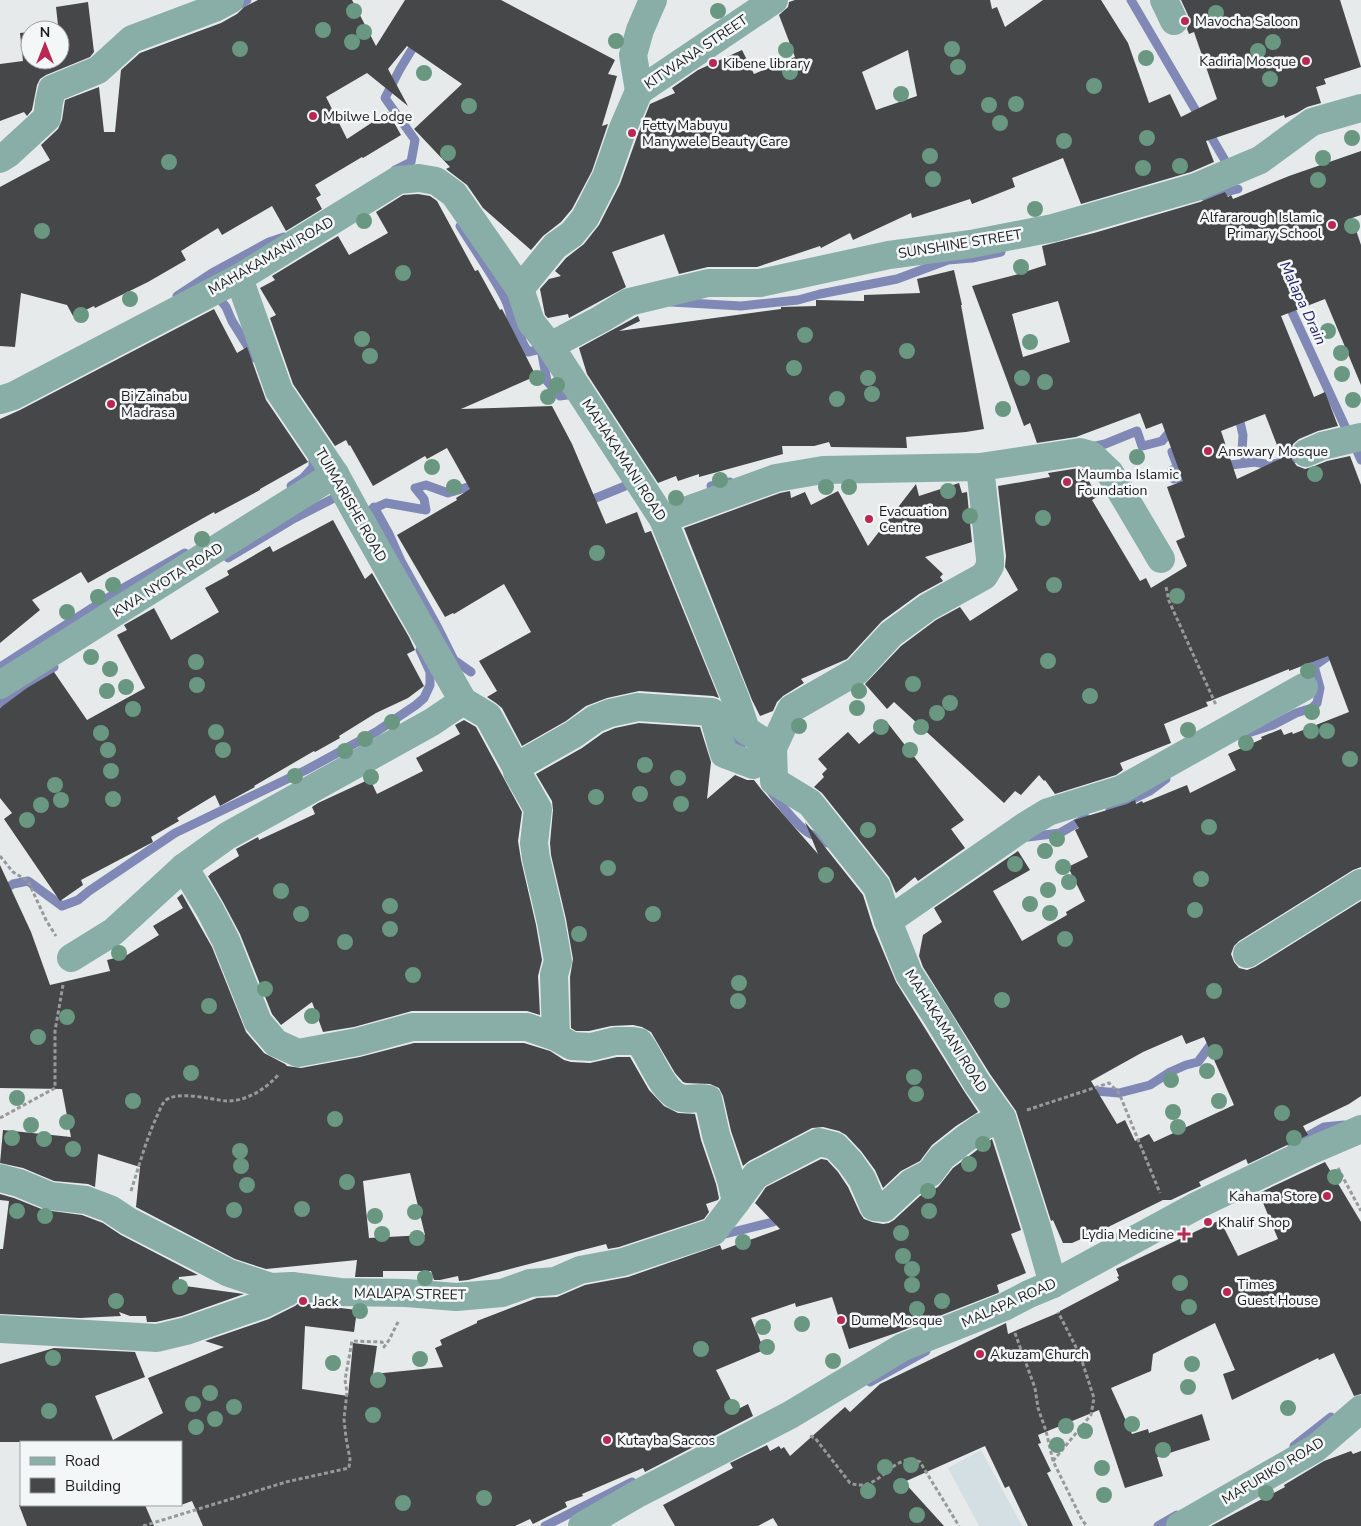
<svg xmlns="http://www.w3.org/2000/svg" width="1361" height="1526" viewBox="0 0 1361 1526" font-family="'Nunito Sans',sans-serif">
  <style>
    .built { fill: #d3dfe2 }
    .lines { fill: none; stroke-linecap: round; stroke-linejoin: round }
    .stream { stroke: #8088b5; stroke-width: 9 }
    .building { fill: #454749; fill-rule: evenodd }
    .path { stroke: #979a9a; stroke-width: 3; stroke-dasharray: 4 2.5; stroke-linecap: butt }
    .minor { stroke: #89aea8; stroke-width: 28 }
    .tree { fill: #6a9781 }
    .poi-dot { fill: #b82852; stroke: #f4f7f8; stroke-width: 2 }
    .labels { text-anchor: middle; dominant-baseline: central; stroke-width: 5; stroke-linejoin: round; paint-order: stroke }
    .poi-label { font-size: 14px; fill: #191b1b; stroke: #f4f7f8; text-anchor: start }
    .street-label { font-size: 14px; fill: #191b1b; stroke: #f4f7f8 }
    .water-label { font-size: 15px; font-style: italic; fill: #22226a; stroke: #f4f7f8 }
  </style>
  <rect width="100%" height="100%" fill="#e6eaeb"/>
  <!-- built -->
  <path class="built" d="M981,1450L1022,1526H979L948,1468Z"/>
  <g class="lines">
    <!-- stream -->
    <g class="stream">
      <path d="M1131,0L1230,169"/>
      <path d="M233,8L247,0"/>
      <path d="M395,170L411,162L415,140L385,98L400,69L417,41"/>
      <path d="M1205,197L1238,189"/>
      <path d="M460,226C474,249 493,275 505,299C512,312 510,326 520,338H522"/>
      <path d="M214,295L216,294L226,307L232,321L255,358"/>
      <path d="M177,296L212,273L269,242L284,237"/>
      <path d="M1287,301L1349,435"/>
      <path d="M671,302L741,306L798,300L820,294L897,279L948,260L972,258L1001,252"/>
      <path d="M520,338L528,352L541,349L547,381L560,396L574,394L575,395"/>
      <path d="M1238,413L1243,435L1242,451L1246,460L1245,463"/>
      <path d="M1353,442L1361,460"/>
      <path d="M1177,446L1179,449L1172,452L1178,468L1172,470L1174,479L1185,478L1193,476"/>
      <path d="M1091,447L1105,444L1137,431L1142,446H1143L1162,441L1168,434L1174,433L1177,432"/>
      <path d="M1222,466L1255,462L1270,465L1305,456"/>
      <path d="M291,486L303,478L313,467V455"/>
      <path d="M711,486L730,482"/>
      <path d="M586,502L630,484"/>
      <path d="M374,507L389,534L401,561L438,628L454,660L471,672"/>
      <path d="M361,514L386,503L426,510L424,499L415,488L426,485L448,493L478,484"/>
      <path d="M228,558L295,518L338,496L341,501"/>
      <path d="M0,667L120,590L185,553"/>
      <path d="M0,703L54,667"/>
      <path d="M732,729L745,756"/>
      <path d="M1242,735L1273,725L1296,713L1312,708L1317,703L1320,688L1314,666L1338,649"/>
      <path d="M770,790C781,805 793,821 807,832C815,838 819,834 827,843"/>
      <path d="M1110,810L1150,791L1166,779"/>
      <path d="M1028,837L1060,833L1086,818"/>
      <path d="M0,892L13,884L28,881L62,906L78,900L89,891L175,833L306,770L376,732L416,705L424,698L430,685V672L420,650"/>
      <path d="M1088,1094L1096,1091L1119,1093L1150,1085L1170,1072L1186,1065L1198,1062L1209,1047L1217,1040"/>
      <path d="M1292,1145L1324,1127L1344,1125"/>
      <path d="M721,1235L773,1222L782,1218"/>
      <path d="M870,1382L926,1351"/>
      <path d="M1294,1446L1331,1417"/>
      <path d="M545,1526L632,1482"/>
      <path d="M1158,1526L1177,1515"/>
    </g>
  </g>
  <!-- building -->
  <g class="building">
    <path d="M258,0H352L376,46L405,0H501L615,60L608,74L617,76L602,126L608,124L592,171L572,209L561,222L543,236L531,250L483,208L467,185L446,169L450,167L414,129L462,84L407,46L388,69L408,106L367,73L326,97L347,139L388,112L401,135L363,158L362,157L315,185L321,195L316,198L322,209L286,231L272,206L222,235L218,228L181,251L186,260L148,282L95,308L94,306L73,316L67,305L21,293L15,347L0,346V187L50,160L41,145L58,129L62,120L65,100L99,87L104,132H115L121,70L140,53L221,23L237,14L244,7Z"/>
    <path d="M795,0H990L992,9L997,7L1005,27L1043,0H1101L1128,43L1149,103L1170,94L1181,117L1217,99L1194,32L1189,34L1187,29L1189,23L1188,15L1181,0H1340L1361,67L1324,79L1326,84L1316,87L1321,103L1307,107L1297,113L1285,118L1284,115L1206,141L1214,162L1191,172L1081,204L1063,158L1012,178L1015,187L972,204L970,199L912,218L911,213L853,240L850,233L821,248L820,246L757,267H708L679,274L664,234L612,252L626,287L569,318L568,314L548,318L545,315L540,289L549,279L561,276L555,271L566,258L584,244L599,225L620,184L638,134L650,104L675,93L672,88L698,70L742,50L754,74L795,57L779,15L788,7L789,2ZM908,50L917,96L876,110L862,72Z"/>
    <path d="M88,2L94,52L90,57L46,75L40,79L37,85L32,110L27,116L24,112L0,121V64L23,61L20,33L30,32V60H60V30H43V27L58,25L56,7Z"/>
    <path d="M1361,151V215L1352,218L1361,245V385L1325,299L1281,316L1314,397L1325,392L1338,426L1318,431L1299,439L1293,444L1291,451L1292,460L1297,466L1305,469L1312,467L1327,461L1350,456L1361,485V867L1353,870L1239,941L1234,946L1231,954L1234,962L1239,968L1247,970L1255,967L1361,901V1096L1349,1104L1303,1126L1308,1135L1248,1164L1246,1159L1199,1182L1201,1186L1190,1191L1171,1200H1163L1102,1230L1072,1243H1063L1053,1220L1051,1221L1016,1111L990,1074L923,967L919,956L923,935L942,922L934,908L1018,851L1030,870L993,891L1022,941L1067,915L1066,912L1085,901L1068,867L1088,857L1075,830L1079,828L1074,820L1127,804L1135,800L1136,804L1142,801L1143,803L1187,785L1190,793L1236,770L1228,754L1262,739L1261,737L1281,729L1284,735L1292,732L1293,734L1349,712L1328,656L1289,671V669L1210,701L1206,702L1208,706L1164,724L1171,743L1120,763L1123,770L1116,775L1055,794L1045,780L1044,781L1039,775L1021,795L1015,791L1004,803L894,702L887,709L865,684L901,646L936,620L960,607L970,621L1018,590L1005,567L1006,556L998,486L1050,477L1048,473L1079,468L1083,469L1097,497L1092,500L1140,581L1146,578L1151,588L1187,566L1176,541L1185,537L1167,487L1183,481L1162,423L1146,429L1140,413L1076,437L1037,443L1030,423L1024,426L972,286L1015,275L1046,265L1042,246L1094,233L1200,202L1225,192L1228,197L1231,195L1233,199L1289,176ZM1058,301L1070,342L1023,357L1012,314ZM1265,414L1282,458L1237,479L1221,431ZM1182,1035L1186,1044L1204,1037L1234,1105L1154,1142L1149,1134L1135,1141L1125,1120L1117,1124L1091,1081L1143,1052Z"/>
    <path d="M418,194L430,196L437,201L475,271L478,270L500,310L502,309L536,376L461,409L552,406L572,444L606,524L637,512L645,533L651,531L719,698L713,696L639,691L607,698L586,706L566,721L522,746L502,708L496,703L487,697L497,691L479,661L531,632L504,584L454,614L453,613L445,617L397,535L457,500L456,498L470,489L447,448L427,459L425,456L373,486L350,445L349,446L346,440L335,446L293,384L270,318L276,315L260,288L275,280L272,276L338,236L349,255L388,233L376,212L403,195Z"/>
    <path d="M954,270L962,305H961L984,429L966,432L906,437L907,448L831,447L829,442L814,446H782L783,454L699,477V474L678,481L676,476L658,483L587,374L579,348L638,316L640,321L619,331L781,309V307L816,306V300L864,301V295L920,293L917,279Z"/>
    <path d="M214,309L237,353L247,347L266,400L308,462L260,489V490L215,514L214,512L88,583L81,572L32,600L40,610L0,643V419L20,410Z"/>
    <path d="M959,483L962,493L967,492L972,542L925,557L943,574L940,577L943,581L919,594L882,621L847,659L801,679L804,683L783,696L777,702L773,711L760,716L752,700L684,528L780,493L790,491L791,498L805,492L811,505L838,491L868,546L916,484L919,496Z"/>
    <path d="M333,520L365,579L372,573L409,637L415,650L407,654L424,686L408,698L376,713L339,736L340,738L315,752L314,751L254,786L255,787L220,806L215,795L177,818L179,821L151,837L153,842L81,880L83,885L60,901L4,819L12,813L0,798V708L27,688L54,672L87,720L145,688L117,635L127,630L124,625L154,608L171,640L219,612L205,588L229,575L227,571L270,546L273,552Z"/>
    <path d="M464,720L476,727L522,812L518,841L521,860L536,925L542,960L538,976L540,1015L527,1011H412L354,1027L323,1032L312,1002L281,1025L272,1014L240,934L223,902L208,876L210,875V874L239,856L236,849L258,837L259,840L315,814L312,807L318,803L370,779L377,794L423,771L416,758L460,734L455,725Z"/>
    <path d="M886,721L964,820L951,829L965,848L918,881L915,877L896,893L889,877L822,793L814,787L824,777L822,774L827,769L818,759L848,732L859,744Z"/>
    <path d="M639,723L700,727L711,762L707,799L735,775L747,780H754L761,789L818,854L805,822L863,895L873,927L896,982L964,1091L978,1112L956,1126L932,1145L920,1161L901,1171L883,1188L875,1170L861,1151L846,1135L839,1131L823,1127L812,1128L749,1161L743,1166L731,1131L723,1096L719,1088L710,1084L686,1083L683,1082L675,1073L651,1032L642,1027L633,1025L611,1026L589,1031H576L571,1028L570,977L573,959L566,919L551,855L550,843L553,810L552,801L536,774L582,748L603,733L615,728Z"/>
    <path d="M0,865L31,932L50,985L110,971L107,960L127,955L159,935L153,926L183,908L177,898L182,894L212,947L246,1032L264,1053L285,1064L287,1066L301,1068L360,1057L414,1043H524L550,1051L564,1060L571,1062L590,1063L617,1057H630L649,1090L664,1106L678,1113L695,1114L701,1140L716,1184L719,1198L718,1200L706,1204L709,1212L704,1219L619,1247L608,1249L606,1244L468,1280L459,1281L458,1276L440,1280H434L431,1271H383V1277H355L357,1260L266,1269L235,1259L136,1207L140,1167L98,1154L95,1187L88,1184L54,1181L23,1168L0,1163L3,1130L71,1137L62,1089L0,1088ZM410,1173L425,1235L369,1238L363,1181Z"/>
    <path d="M992,1139L1021,1230L1011,1234L1026,1273L997,1285L999,1292L998,1293L896,1333L849,1349L832,1297L796,1307L795,1303L751,1318L764,1350L716,1370L736,1410L748,1404L753,1416L645,1472L643,1468L582,1494L583,1496L565,1502L567,1507L533,1524L530,1519L515,1526H203L192,1501L181,1505V1442H0V1364L54,1348L135,1352L145,1377L95,1396L113,1440L163,1413L148,1378L224,1347L205,1341L269,1319L295,1306L299,1303L357,1310L354,1332L305,1326L302,1389L348,1396L353,1343L377,1346L373,1374L443,1367L435,1348L442,1345L440,1340L477,1323V1321L537,1298L557,1297L585,1285L628,1277L720,1245L722,1250L780,1229L755,1203L766,1187L821,1159L827,1160L838,1172L848,1187L860,1213L864,1219L872,1222L883,1224L889,1223L894,1220L920,1196L938,1187L953,1168Z"/>
    <path d="M1325,1162L1361,1222V1394L1354,1396L1334,1353L1319,1360L1318,1358L1232,1400L1223,1374L1235,1370L1215,1323L1153,1354L1151,1371L1111,1388L1132,1434L1148,1429L1149,1433L1202,1414L1210,1440L1157,1457L1163,1476L1125,1488L1099,1410L1038,1435L1041,1443L1038,1444L1051,1471L1047,1473L1073,1526H1028L1009,1486L1005,1488L985,1446L904,1482L944,1526H778L773,1518L758,1526H675L663,1505L733,1468L730,1463L767,1445L770,1451L779,1446L781,1449L784,1447L790,1456L845,1407L850,1412L880,1384L1006,1323L1008,1334L1060,1312V1311L1119,1280L1117,1277L1119,1276L1116,1269L1220,1220L1238,1256L1278,1239L1259,1193Z"/>
    <path d="M0,1194L14,1198L44,1210L82,1215L103,1223L121,1235L198,1275L179,1277L178,1285L244,1294L182,1316L156,1322H147L146,1316H130L119,1312L121,1316L80,1318L0,1314V1249H3L9,1201L0,1200Z"/>
    <path d="M1351,1451L1353,1454L1361,1451V1526H1211L1285,1487L1284,1485L1324,1461Z"/>
    <path d="M19,1505H145L154,1526H27Z"/>
  </g>
  <g class="lines">
    <!-- path -->
    <g class="path">
      <path d="M1166,587L1169,601L1216,705"/>
      <path d="M0,856L13,872L28,881L46,920L56,936"/>
      <path d="M1027,1110L1109,1083L1119,1093L1160,1193"/>
      <path d="M0,1118L55,1088V1031L63,985"/>
      <path d="M1338,1168L1361,1211"/>
      <path d="M131,1191C139,1166 146,1140 157,1116C159,1112 161,1106 164,1102C175,1089 212,1100 227,1101C247,1101 266,1089 279,1074"/>
      <path d="M1015,1333L1035,1388L1038,1408L1046,1431L1053,1461L1082,1520L1087,1526"/>
      <path d="M810,1436L815,1438L850,1483C881,1495 891,1450 920,1462L959,1526"/>
      <path d="M1053,1461L1091,1415L1094,1398L1080,1355L1058,1312"/>
      <path d="M143,1526L286,1482L349,1468L350,1459L346,1438L344,1419L347,1392L345,1380L352,1341L382,1342L384,1347L389,1340L399,1320"/>
    </g>
    <!-- minor -->
    <g class="minor">
      <path d="M1164,0L1174,21"/>
      <path d="M639,91L633,55L640,30L653,0"/>
      <path d="M0,159L8,154L47,118L49,102L52,89L98,70L132,39L215,8L230,0"/>
      <path d="M520,289L555,246L572,234L585,218L606,177L623,128L639,91L774,0"/>
      <path d="M550,346L601,319L629,302L708,283H760L889,255L971,244L1053,228L1196,187L1260,160L1312,122L1361,108"/>
      <path d="M0,400L13,396L239,278L398,180L419,178L436,181L454,194L520,289L531,322L550,346L663,519L736,700L746,730L773,748L774,781L810,803L877,887L888,921L909,974L937,1017L977,1083L1002,1118L1037,1228L1053,1284"/>
      <path d="M1306,453L1322,446L1361,437"/>
      <path d="M663,519L776,478L823,470L980,467L1080,452L1091,455L1110,473L1161,559"/>
      <path d="M0,685L335,474"/>
      <path d="M463,701L488,716L516,767"/>
      <path d="M888,921L1025,826L1048,812L1122,789L1304,687"/>
      <path d="M1247,954L1361,883"/>
      <path d="M71,958L113,932L184,867L227,836L432,722L463,701L358,516L335,474L279,391L239,278"/>
      <path d="M556,1037L554,975L558,961L551,922L536,858L534,843L538,809L517,772L516,767L574,734L595,719L610,713L638,707L712,712L724,754L753,765L761,755L773,748L791,709L857,671L891,634L928,607L984,576L990,566V558L980,467"/>
      <path d="M0,1178L19,1183L50,1196L86,1200L110,1209L128,1221L229,1273L271,1287L292,1286L340,1292L406,1293L456,1297L502,1293L530,1283L555,1281L580,1270L623,1262L713,1232L736,1202L731,1180L716,1135L708,1099C699,1097 689,1100 681,1098C662,1093 651,1056 639,1042L633,1041H615L591,1047L572,1046L556,1037L527,1027H412L357,1042L298,1053L276,1043L258,1022L226,941L210,910L184,867"/>
      <path d="M736,1202L756,1175L819,1142L835,1146L850,1162L862,1179L874,1207L884,1208L911,1183L930,1173L942,1157L965,1139L982,1127L1002,1118"/>
      <path d="M0,1329L157,1338L186,1331L264,1304L288,1292L292,1286"/>
      <path d="M582,1526L639,1493L790,1415L903,1347L1004,1307L1029,1294L1053,1284L1198,1205L1310,1151L1361,1129"/>
      <path d="M1180,1526L1316,1448L1361,1409"/>
    </g>
  </g>
  <!-- trees -->
  <g class="tree">
    <circle cx="354" cy="11" r="8"/>
    <circle cx="718" cy="11" r="8"/>
    <circle cx="1216" cy="13" r="8"/>
    <circle cx="323" cy="30" r="8"/>
    <circle cx="364" cy="32" r="8"/>
    <circle cx="616" cy="41" r="8"/>
    <circle cx="352" cy="42" r="8"/>
    <circle cx="1273" cy="42" r="8"/>
    <circle cx="240" cy="49" r="8"/>
    <circle cx="952" cy="49" r="8"/>
    <circle cx="786" cy="50" r="8"/>
    <circle cx="1258" cy="51" r="8"/>
    <circle cx="1146" cy="58" r="8"/>
    <circle cx="958" cy="67" r="8"/>
    <circle cx="790" cy="72" r="8"/>
    <circle cx="424" cy="73" r="8"/>
    <circle cx="1270" cy="79" r="8"/>
    <circle cx="1094" cy="86" r="8"/>
    <circle cx="901" cy="94" r="8"/>
    <circle cx="1016" cy="104" r="8"/>
    <circle cx="989" cy="105" r="8"/>
    <circle cx="469" cy="106" r="8"/>
    <circle cx="1000" cy="123" r="8"/>
    <circle cx="1147" cy="138" r="8"/>
    <circle cx="1352" cy="138" r="8"/>
    <circle cx="1064" cy="141" r="8"/>
    <circle cx="448" cy="153" r="8"/>
    <circle cx="930" cy="156" r="8"/>
    <circle cx="1323" cy="158" r="8"/>
    <circle cx="169" cy="162" r="8"/>
    <circle cx="1180" cy="166" r="8"/>
    <circle cx="1143" cy="168" r="8"/>
    <circle cx="933" cy="179" r="8"/>
    <circle cx="1318" cy="180" r="8"/>
    <circle cx="1035" cy="209" r="8"/>
    <circle cx="364" cy="221" r="8"/>
    <circle cx="1352" cy="226" r="8"/>
    <circle cx="42" cy="231" r="8"/>
    <circle cx="1021" cy="267" r="8"/>
    <circle cx="403" cy="273" r="8"/>
    <circle cx="130" cy="299" r="8"/>
    <circle cx="81" cy="315" r="8"/>
    <circle cx="1328" cy="331" r="8"/>
    <circle cx="805" cy="335" r="8"/>
    <circle cx="362" cy="339" r="8"/>
    <circle cx="1030" cy="342" r="8"/>
    <circle cx="907" cy="351" r="8"/>
    <circle cx="1341" cy="353" r="8"/>
    <circle cx="370" cy="356" r="8"/>
    <circle cx="794" cy="368" r="8"/>
    <circle cx="1342" cy="374" r="8"/>
    <circle cx="537" cy="378" r="8"/>
    <circle cx="868" cy="378" r="8"/>
    <circle cx="1022" cy="378" r="8"/>
    <circle cx="1045" cy="382" r="8"/>
    <circle cx="557" cy="385" r="8"/>
    <circle cx="872" cy="394" r="8"/>
    <circle cx="548" cy="397" r="8"/>
    <circle cx="837" cy="399" r="8"/>
    <circle cx="1353" cy="400" r="8"/>
    <circle cx="1003" cy="409" r="8"/>
    <circle cx="1137" cy="457" r="8"/>
    <circle cx="432" cy="467" r="8"/>
    <circle cx="1315" cy="474" r="8"/>
    <circle cx="720" cy="480" r="8"/>
    <circle cx="454" cy="487" r="8"/>
    <circle cx="826" cy="487" r="8"/>
    <circle cx="849" cy="487" r="8"/>
    <circle cx="948" cy="491" r="8"/>
    <circle cx="676" cy="498" r="8"/>
    <circle cx="970" cy="516" r="8"/>
    <circle cx="1043" cy="518" r="8"/>
    <circle cx="202" cy="539" r="8"/>
    <circle cx="597" cy="553" r="8"/>
    <circle cx="113" cy="585" r="8"/>
    <circle cx="1054" cy="585" r="8"/>
    <circle cx="1177" cy="596" r="8"/>
    <circle cx="98" cy="597" r="8"/>
    <circle cx="67" cy="612" r="8"/>
    <circle cx="91" cy="657" r="8"/>
    <circle cx="1048" cy="661" r="8"/>
    <circle cx="196" cy="662" r="8"/>
    <circle cx="110" cy="669" r="8"/>
    <circle cx="1308" cy="671" r="8"/>
    <circle cx="913" cy="684" r="8"/>
    <circle cx="197" cy="685" r="8"/>
    <circle cx="126" cy="687" r="8"/>
    <circle cx="107" cy="691" r="8"/>
    <circle cx="859" cy="691" r="8"/>
    <circle cx="1090" cy="696" r="8"/>
    <circle cx="950" cy="703" r="8"/>
    <circle cx="857" cy="708" r="8"/>
    <circle cx="133" cy="709" r="8"/>
    <circle cx="1312" cy="712" r="8"/>
    <circle cx="937" cy="713" r="8"/>
    <circle cx="392" cy="722" r="8"/>
    <circle cx="799" cy="726" r="8"/>
    <circle cx="881" cy="727" r="8"/>
    <circle cx="921" cy="727" r="8"/>
    <circle cx="1188" cy="730" r="8"/>
    <circle cx="1311" cy="731" r="8"/>
    <circle cx="1327" cy="731" r="8"/>
    <circle cx="216" cy="732" r="8"/>
    <circle cx="101" cy="733" r="8"/>
    <circle cx="365" cy="739" r="8"/>
    <circle cx="1246" cy="743" r="8"/>
    <circle cx="108" cy="750" r="8"/>
    <circle cx="223" cy="750" r="8"/>
    <circle cx="910" cy="750" r="8"/>
    <circle cx="345" cy="751" r="8"/>
    <circle cx="1350" cy="759" r="8"/>
    <circle cx="645" cy="765" r="8"/>
    <circle cx="111" cy="771" r="8"/>
    <circle cx="295" cy="776" r="8"/>
    <circle cx="371" cy="777" r="8"/>
    <circle cx="678" cy="778" r="8"/>
    <circle cx="55" cy="785" r="8"/>
    <circle cx="640" cy="794" r="8"/>
    <circle cx="596" cy="797" r="8"/>
    <circle cx="113" cy="799" r="8"/>
    <circle cx="61" cy="800" r="8"/>
    <circle cx="681" cy="804" r="8"/>
    <circle cx="41" cy="805" r="8"/>
    <circle cx="27" cy="820" r="8"/>
    <circle cx="1209" cy="827" r="8"/>
    <circle cx="868" cy="830" r="8"/>
    <circle cx="1057" cy="839" r="8"/>
    <circle cx="1045" cy="851" r="8"/>
    <circle cx="1015" cy="864" r="8"/>
    <circle cx="1063" cy="867" r="8"/>
    <circle cx="608" cy="868" r="8"/>
    <circle cx="826" cy="875" r="8"/>
    <circle cx="1201" cy="879" r="8"/>
    <circle cx="1069" cy="882" r="8"/>
    <circle cx="1048" cy="890" r="8"/>
    <circle cx="281" cy="891" r="8"/>
    <circle cx="1030" cy="904" r="8"/>
    <circle cx="390" cy="906" r="8"/>
    <circle cx="1195" cy="910" r="8"/>
    <circle cx="1050" cy="913" r="8"/>
    <circle cx="301" cy="914" r="8"/>
    <circle cx="653" cy="914" r="8"/>
    <circle cx="390" cy="929" r="8"/>
    <circle cx="579" cy="934" r="8"/>
    <circle cx="1065" cy="939" r="8"/>
    <circle cx="345" cy="942" r="8"/>
    <circle cx="119" cy="953" r="8"/>
    <circle cx="413" cy="975" r="8"/>
    <circle cx="739" cy="983" r="8"/>
    <circle cx="265" cy="989" r="8"/>
    <circle cx="1214" cy="991" r="8"/>
    <circle cx="1002" cy="1000" r="8"/>
    <circle cx="738" cy="1001" r="8"/>
    <circle cx="209" cy="1006" r="8"/>
    <circle cx="312" cy="1016" r="8"/>
    <circle cx="67" cy="1017" r="8"/>
    <circle cx="38" cy="1037" r="8"/>
    <circle cx="1215" cy="1052" r="8"/>
    <circle cx="1207" cy="1071" r="8"/>
    <circle cx="191" cy="1073" r="8"/>
    <circle cx="914" cy="1077" r="8"/>
    <circle cx="1171" cy="1080" r="8"/>
    <circle cx="916" cy="1094" r="8"/>
    <circle cx="17" cy="1098" r="8"/>
    <circle cx="133" cy="1101" r="8"/>
    <circle cx="1219" cy="1101" r="8"/>
    <circle cx="1173" cy="1112" r="8"/>
    <circle cx="1282" cy="1113" r="8"/>
    <circle cx="335" cy="1119" r="8"/>
    <circle cx="67" cy="1122" r="8"/>
    <circle cx="31" cy="1125" r="8"/>
    <circle cx="1178" cy="1127" r="8"/>
    <circle cx="12" cy="1138" r="8"/>
    <circle cx="1294" cy="1138" r="8"/>
    <circle cx="44" cy="1139" r="8"/>
    <circle cx="983" cy="1144" r="8"/>
    <circle cx="73" cy="1149" r="8"/>
    <circle cx="240" cy="1151" r="8"/>
    <circle cx="969" cy="1164" r="8"/>
    <circle cx="241" cy="1166" r="8"/>
    <circle cx="1335" cy="1177" r="8"/>
    <circle cx="347" cy="1182" r="8"/>
    <circle cx="247" cy="1185" r="8"/>
    <circle cx="928" cy="1191" r="8"/>
    <circle cx="302" cy="1209" r="8"/>
    <circle cx="234" cy="1210" r="8"/>
    <circle cx="17" cy="1211" r="8"/>
    <circle cx="929" cy="1211" r="8"/>
    <circle cx="415" cy="1212" r="8"/>
    <circle cx="45" cy="1216" r="8"/>
    <circle cx="375" cy="1216" r="8"/>
    <circle cx="901" cy="1233" r="8"/>
    <circle cx="382" cy="1234" r="8"/>
    <circle cx="417" cy="1238" r="8"/>
    <circle cx="743" cy="1242" r="8"/>
    <circle cx="903" cy="1256" r="8"/>
    <circle cx="912" cy="1269" r="8"/>
    <circle cx="425" cy="1278" r="8"/>
    <circle cx="1180" cy="1283" r="8"/>
    <circle cx="912" cy="1285" r="8"/>
    <circle cx="180" cy="1287" r="8"/>
    <circle cx="116" cy="1301" r="8"/>
    <circle cx="942" cy="1301" r="8"/>
    <circle cx="1189" cy="1307" r="8"/>
    <circle cx="917" cy="1309" r="8"/>
    <circle cx="360" cy="1311" r="8"/>
    <circle cx="802" cy="1324" r="8"/>
    <circle cx="763" cy="1327" r="8"/>
    <circle cx="767" cy="1347" r="8"/>
    <circle cx="701" cy="1349" r="8"/>
    <circle cx="53" cy="1358" r="8"/>
    <circle cx="420" cy="1359" r="8"/>
    <circle cx="833" cy="1361" r="8"/>
    <circle cx="333" cy="1363" r="8"/>
    <circle cx="1192" cy="1364" r="8"/>
    <circle cx="378" cy="1380" r="8"/>
    <circle cx="1188" cy="1387" r="8"/>
    <circle cx="210" cy="1393" r="8"/>
    <circle cx="193" cy="1404" r="8"/>
    <circle cx="234" cy="1407" r="8"/>
    <circle cx="732" cy="1407" r="8"/>
    <circle cx="1288" cy="1408" r="8"/>
    <circle cx="49" cy="1411" r="8"/>
    <circle cx="373" cy="1415" r="8"/>
    <circle cx="215" cy="1419" r="8"/>
    <circle cx="1132" cy="1424" r="8"/>
    <circle cx="1066" cy="1426" r="8"/>
    <circle cx="196" cy="1427" r="8"/>
    <circle cx="1085" cy="1431" r="8"/>
    <circle cx="1057" cy="1445" r="8"/>
    <circle cx="1163" cy="1450" r="8"/>
    <circle cx="911" cy="1465" r="8"/>
    <circle cx="885" cy="1467" r="8"/>
    <circle cx="1102" cy="1468" r="8"/>
    <circle cx="901" cy="1486" r="8"/>
    <circle cx="868" cy="1491" r="8"/>
    <circle cx="1266" cy="1493" r="8"/>
    <circle cx="1104" cy="1495" r="8"/>
    <circle cx="484" cy="1498" r="8"/>
    <circle cx="403" cy="1503" r="8"/>
    <circle cx="917" cy="1515" r="8"/>
  </g>
  <!-- markers -->
  <g class="poi-dot">
    <circle cx="1185" cy="21" r="5"/>
    <circle cx="1306" cy="61" r="5"/>
    <circle cx="713" cy="63" r="5"/>
    <circle cx="313" cy="116" r="5"/>
    <circle cx="632" cy="133" r="5"/>
    <circle cx="1332" cy="225" r="5"/>
    <circle cx="111" cy="404" r="5"/>
    <circle cx="1208" cy="451" r="5"/>
    <circle cx="1067" cy="482" r="5"/>
    <circle cx="869" cy="519" r="5"/>
    <circle cx="1327" cy="1196" r="5"/>
    <circle cx="1208" cy="1222" r="5"/>
    <path d="M1181.5 1226.5h5v5h5v5h-5v5h-5v-5h-5v-5h5z"/>
    <circle cx="1227" cy="1292" r="5"/>
    <circle cx="303" cy="1301" r="5"/>
    <circle cx="841" cy="1320" r="5"/>
    <circle cx="980" cy="1354" r="5"/>
    <circle cx="607" cy="1440" r="5"/>
  </g>
  <g class="labels">
    <!-- poi labels -->
    <g class="poi-label">
      <text x="1195" y="21">Mavocha Saloon</text>
      <text x="1296" y="61" text-anchor="end">Kadiria Mosque</text>
      <text x="723" y="63">Kibene library</text>
      <text x="323" y="116">Mbilwe Lodge</text>
      <text x="642" y="125">Fetty Mabuyu<tspan x="642" dy="16">Manywele Beauty Care</tspan></text>
      <text x="1322" y="217" text-anchor="end">Alfararough Islamic<tspan x="1322" dy="16">Primary School</tspan></text>
      <text x="121" y="396">Bi Zainabu<tspan x="121" dy="16">Madrasa</tspan></text>
      <text x="1218" y="451">Answary Mosque</text>
      <text x="1077" y="474">Maumba Islamic<tspan x="1077" dy="16">Foundation</tspan></text>
      <text x="879" y="511">Evacuation<tspan x="879" dy="16">Centre</tspan></text>
      <text x="1317" y="1196" text-anchor="end">Kahama Store</text>
      <text x="1218" y="1222">Khalif Shop</text>
      <text x="1174" y="1234" text-anchor="end">Lydia Medicine</text>
      <text x="1237" y="1284">Times<tspan x="1237" dy="16">Guest House</tspan></text>
      <text x="313" y="1301">Jack</text>
      <text x="851" y="1320">Dume Mosque</text>
      <text x="990" y="1354">Akuzam Church</text>
      <text x="617" y="1440">Kutayba Saccos</text>
    </g>
    <!-- street labels -->
    <g class="street-label">
      <text transform="translate(696 52) rotate(-34)">KITWANA STREET</text>
      <text transform="translate(960 244) rotate(-9)">SUNSHINE STREET</text>
      <text transform="translate(271 256) rotate(-30)">MAHAKAMANI ROAD</text>
      <text transform="translate(624 460) rotate(57)">MAHAKAMANI ROAD</text>
      <text transform="translate(351 505) rotate(60)">TUIMARISHE ROAD</text>
      <text transform="translate(168 580) rotate(-32)">KWA NYOTA ROAD</text>
      <text transform="translate(946 1031) rotate(58)">MAHAKAMANI ROAD</text>
      <text transform="translate(410 1294) rotate(1)">MALAPA STREET</text>
      <text transform="translate(1009 1303) rotate(-24)">MALAPA ROAD</text>
      <text transform="translate(1273 1471) rotate(-31)">MAFURIKO ROAD</text>
    </g>
    <!-- water labels -->
    <g class="water-label">
      <text transform="translate(1303 303) rotate(65)">Malapa Drain</text>
    </g>
  </g>
  <!-- legend -->
  <rect x="20" y="1441" width="162" height="65" fill="#f4f7f8" stroke="#9c9fa0"/>
  <rect x="30" y="1457" width="25" height="8" fill="#89aea8" stroke="#9c9fa0"/>
  <text x="65" y="1466" font-size="15" fill="#191b1b">Road</text>
  <rect x="30" y="1478" width="25" height="15" fill="#454749" stroke="#9c9fa0"/>
  <text x="65" y="1491" font-size="15" fill="#191b1b">Building</text>
  <!-- north arrow -->
  <g transform="translate(45 45)"><circle r="24" fill="#f4f7f8" stroke="#9c9fa0"/>
  <path d="M0-4L9 19L0 12L-9 19Z" fill="#b82852"/>
  <text y="-8" font-size="14" font-weight="bold" text-anchor="middle" fill="#191b1b">N</text>
  </g>
</svg>
